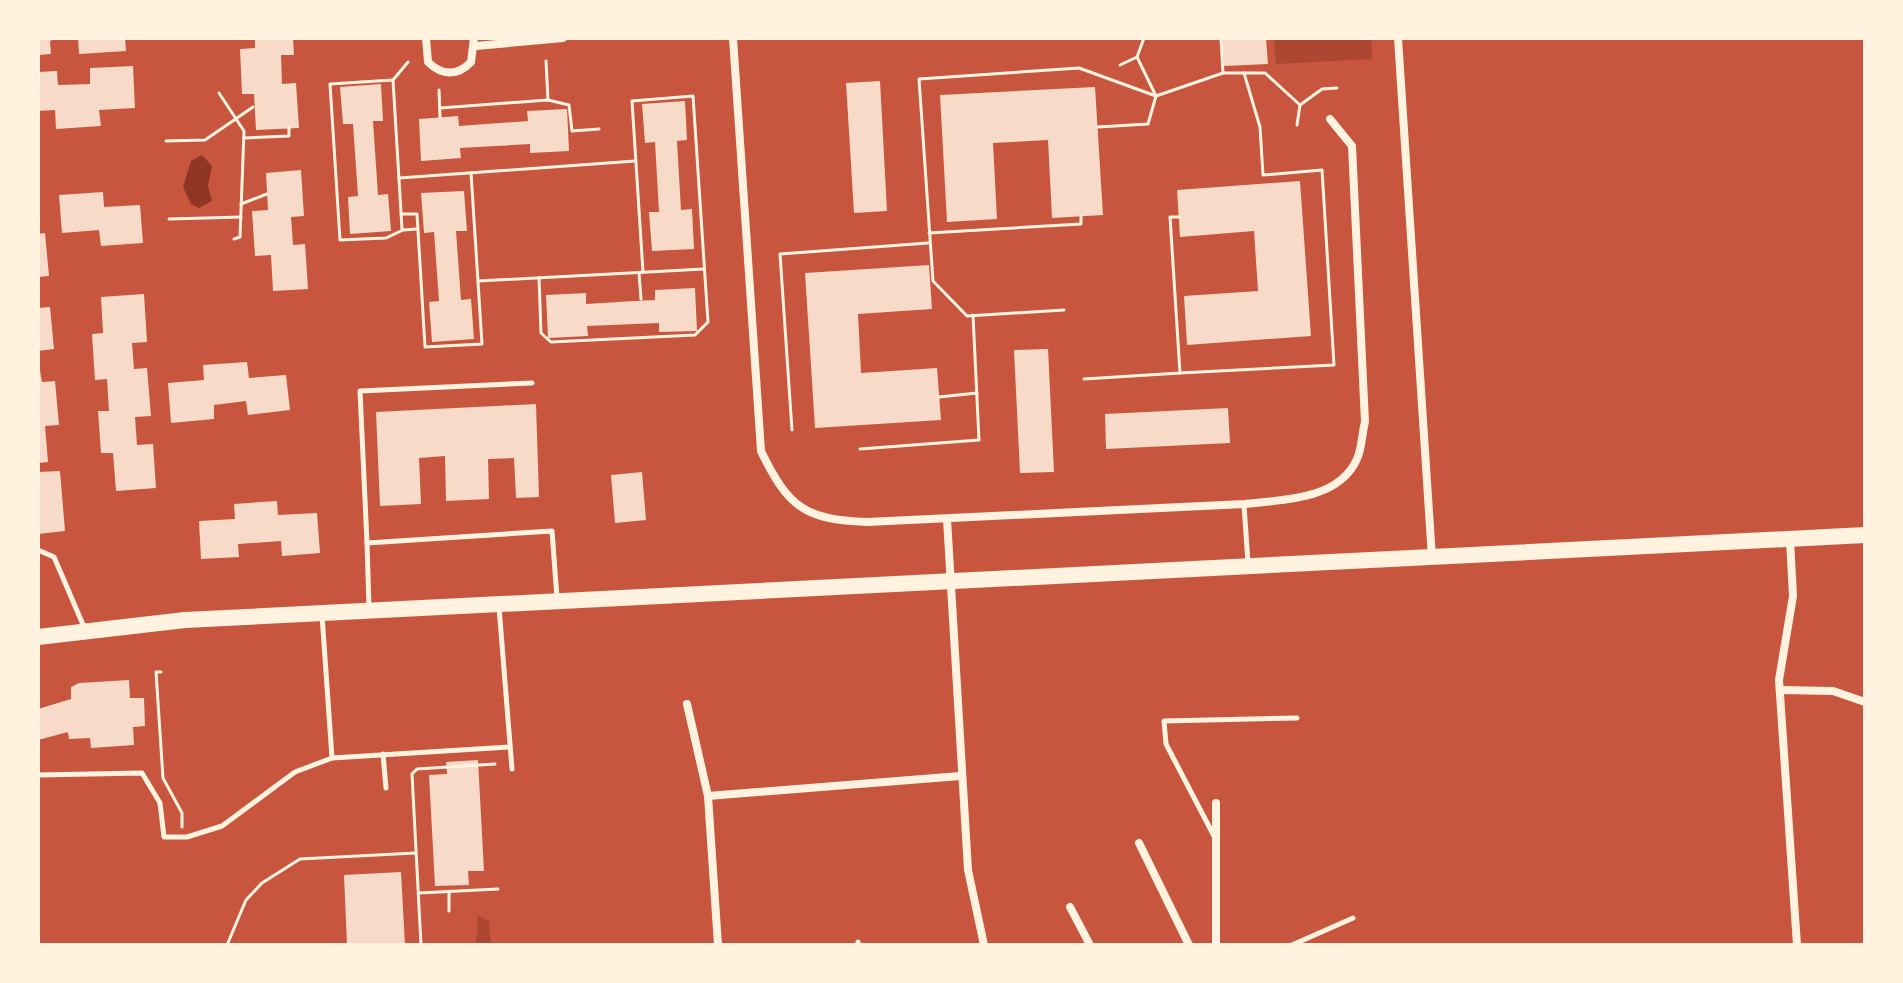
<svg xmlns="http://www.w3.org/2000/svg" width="1903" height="983" viewBox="0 0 1903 983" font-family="'Open Sans',sans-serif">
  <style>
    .green { fill: #ae4732 }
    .water { fill: #8f3625 }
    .building { fill: #f7dbc8 }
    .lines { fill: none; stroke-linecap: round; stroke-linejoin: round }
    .path { stroke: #fff3e0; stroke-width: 3 }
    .service { stroke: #fff3e0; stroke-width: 5 }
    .minor { stroke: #fff3e0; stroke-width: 8 }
    .secondary { stroke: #fff3e0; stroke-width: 16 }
  </style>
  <rect width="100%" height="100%" fill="#c8553d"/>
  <!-- green -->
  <g class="green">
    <path d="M1274,38H1371L1372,59L1276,64Z"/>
    <path d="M478,915L489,921L491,945H476Z"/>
  </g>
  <!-- water -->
  <path class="water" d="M202,155L212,166L208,186L212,201L199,208L191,204L183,187L191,161Z"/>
  <!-- building -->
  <g class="building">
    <path d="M38,38H57L50,41L51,54L38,55Z"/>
    <path d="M78,38H125L126,51L79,54Z"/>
    <path d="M255,38H293L294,55H281L282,84L296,83L299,128L256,130L254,94H242L240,49L255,48Z"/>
    <path d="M1222,38H1266L1268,64L1224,66Z"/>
    <path d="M133,66L135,108L99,110L101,126L56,129L55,110L38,111V72L57,71L58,85L90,84V68Z"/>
    <path d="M880,81L887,211L854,213L846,83Z"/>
    <path d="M381,84L383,121H373L378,195L388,194L391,231L350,234L348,197L358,196L353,124H343L340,87Z"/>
    <path d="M1095,87L1103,215L1052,218L1048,140L993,143L997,219L947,222L940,95Z"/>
    <path d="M685,101L687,140L677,141L681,210L692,209L694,249L652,251L649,212H659L655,142L645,143L642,104Z"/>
    <path d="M567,109L569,151L530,153V144L460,148L461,158L421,161L419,119L458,116L459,126L528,121L527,111Z"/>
    <path d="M301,170L304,216L291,217L293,245L305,244L308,289L273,291L271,255L255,256L252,211L268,210L266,173Z"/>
    <path d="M1300,181L1311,336L1187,345L1184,296L1258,291L1254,231L1180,237L1177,190Z"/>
    <path d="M464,191L467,231H456L461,300L471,299L474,339L432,342L429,302L439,301L434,232L424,233L421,193Z"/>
    <path d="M103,192L104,207L140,205L143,243L101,246L99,230L62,233L59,195Z"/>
    <path d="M45,233L49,276L38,277V234Z"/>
    <path d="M929,265L932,309L858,314L861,373L937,368L941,420L815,428L805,273Z"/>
    <path d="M695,288L697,331L659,332V323L587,326L588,336L548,338L546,295L586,293V304L634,301L655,300V290Z"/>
    <path d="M144,294L147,342L132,343L134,369L147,368L151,416L135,417L137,445L153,444L156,488L116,491L113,453H101L98,411H109L107,379L95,380L92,334L103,333L101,297Z"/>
    <path d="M50,307L54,349L38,351V308Z"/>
    <path d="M1048,349L1054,472L1020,473L1014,350Z"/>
    <path d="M38,359L42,382L55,381L59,425L45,426L48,462L38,463Z"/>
    <path d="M247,362L249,378L286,375L290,410L248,415L246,401L214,405V419L171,423L168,383L204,380L203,365Z"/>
    <path d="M536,404L539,497L516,498L514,458L488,459L489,499L446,501L445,456L419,458L421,504L380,506L376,412Z"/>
    <path d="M1228,408L1230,443L1106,449L1105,414Z"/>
    <path d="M60,471L65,531L38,534V472Z"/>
    <path d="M642,472L646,520L615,523L611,475Z"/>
    <path d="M277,501L278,515L317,513L320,553L282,556L281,541L238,544L239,557L201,559L199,521L235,519L234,504Z"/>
    <path d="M129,680L130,698H144L145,726L133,727L134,745L91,748L90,738L69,739L68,732L38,740V709L71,699V687L79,683Z"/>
    <path d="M478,760L484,871H468L469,885L435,886L429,775L447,774L446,762Z"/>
    <path d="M401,872L405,945H347L344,875Z"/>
  </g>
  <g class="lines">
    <!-- path -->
    <g class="path">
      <path d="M1221,38L1223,73H1265L1300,105"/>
      <path d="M546,61L548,100"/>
      <path d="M1120,65L1137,57L1144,38"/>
      <path d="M393,80L330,84L340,240L386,238L403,230L417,229"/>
      <path d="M439,90L440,117"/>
      <path d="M219,93L244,131L240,237L234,239"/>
      <path d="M440,108L548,100L569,105L572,131L599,129"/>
      <path d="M1297,125L1300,105L1322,89L1337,88"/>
      <path d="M1098,127L1148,124L1156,96L1137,57"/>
      <path d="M244,138L289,136V128"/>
      <path d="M166,141L205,140L253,107"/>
      <path d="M399,178L635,161"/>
      <path d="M241,204L267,194"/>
      <path d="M401,214H417L425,347L482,344L471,173"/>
      <path d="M169,219L241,217"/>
      <path d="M402,229L393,80L408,62"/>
      <path d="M929,233L1081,224V217"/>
      <path d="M639,273L641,299"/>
      <path d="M539,278L541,333L551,342L695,335L708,322L693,96L632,101L643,272"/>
      <path d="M478,281L704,269"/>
      <path d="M1064,310L967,316L933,281L919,79L1079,68L1156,96L1223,73"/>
      <path d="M1180,373L1334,365L1322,170L1263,175L1260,127L1244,73"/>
      <path d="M1084,379L1180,373L1170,217H1179"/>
      <path d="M939,397L977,393"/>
      <path d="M792,430L780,254L928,243"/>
      <path d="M860,449L979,440L973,315"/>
      <path d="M161,672H156L163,778L182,813V827"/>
      <path d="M449,892V911"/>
      <path d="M419,893L498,889"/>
      <path d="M227,945L246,900L262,883L300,859L415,853"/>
      <path d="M421,945L412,774L417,769L495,764"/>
    </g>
    <!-- service -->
    <g class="service">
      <path d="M1244,505L1248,563"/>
      <path d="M367,543L360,391L532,383"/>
      <path d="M38,550L54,557L84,627"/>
      <path d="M499,607L512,769"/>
      <path d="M369,608L367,543L552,531L557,598"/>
      <path d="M322,615L332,758"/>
      <path d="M383,754L386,788"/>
      <path d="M38,775L142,773L160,803L164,837H187L222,826L295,772L332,758L509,747"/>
      <path d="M1214,836L1166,744L1164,721L1297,718"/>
      <path d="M858,942V945"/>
      <path d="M1292,945L1353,918"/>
    </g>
    <!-- minor -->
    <g class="minor">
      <path d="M426,38L428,62C442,76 458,76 471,62L474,38"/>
      <path d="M733,38L761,451C788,507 805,520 867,522L1244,504C1282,500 1339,500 1357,459C1362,448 1362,433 1365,422L1352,146L1330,119"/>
      <path d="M1398,38L1432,558"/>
      <path d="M476,46L563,38"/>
      <path d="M947,519L968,870L984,945"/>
      <path d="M1790,540L1793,596L1779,680L1797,945"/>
      <path d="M1780,690L1833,691L1865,702"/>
      <path d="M687,704L708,796L718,945"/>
      <path d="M708,796L960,776"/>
      <path d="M1216,803V945"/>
      <path d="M1139,843L1189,945"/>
      <path d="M1070,907L1090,945"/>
    </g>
    <!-- secondary -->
    <path class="secondary" d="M38,637L185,620L1865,535"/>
  </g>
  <!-- border -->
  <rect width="1903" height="983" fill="none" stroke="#fff3e0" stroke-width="80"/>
</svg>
